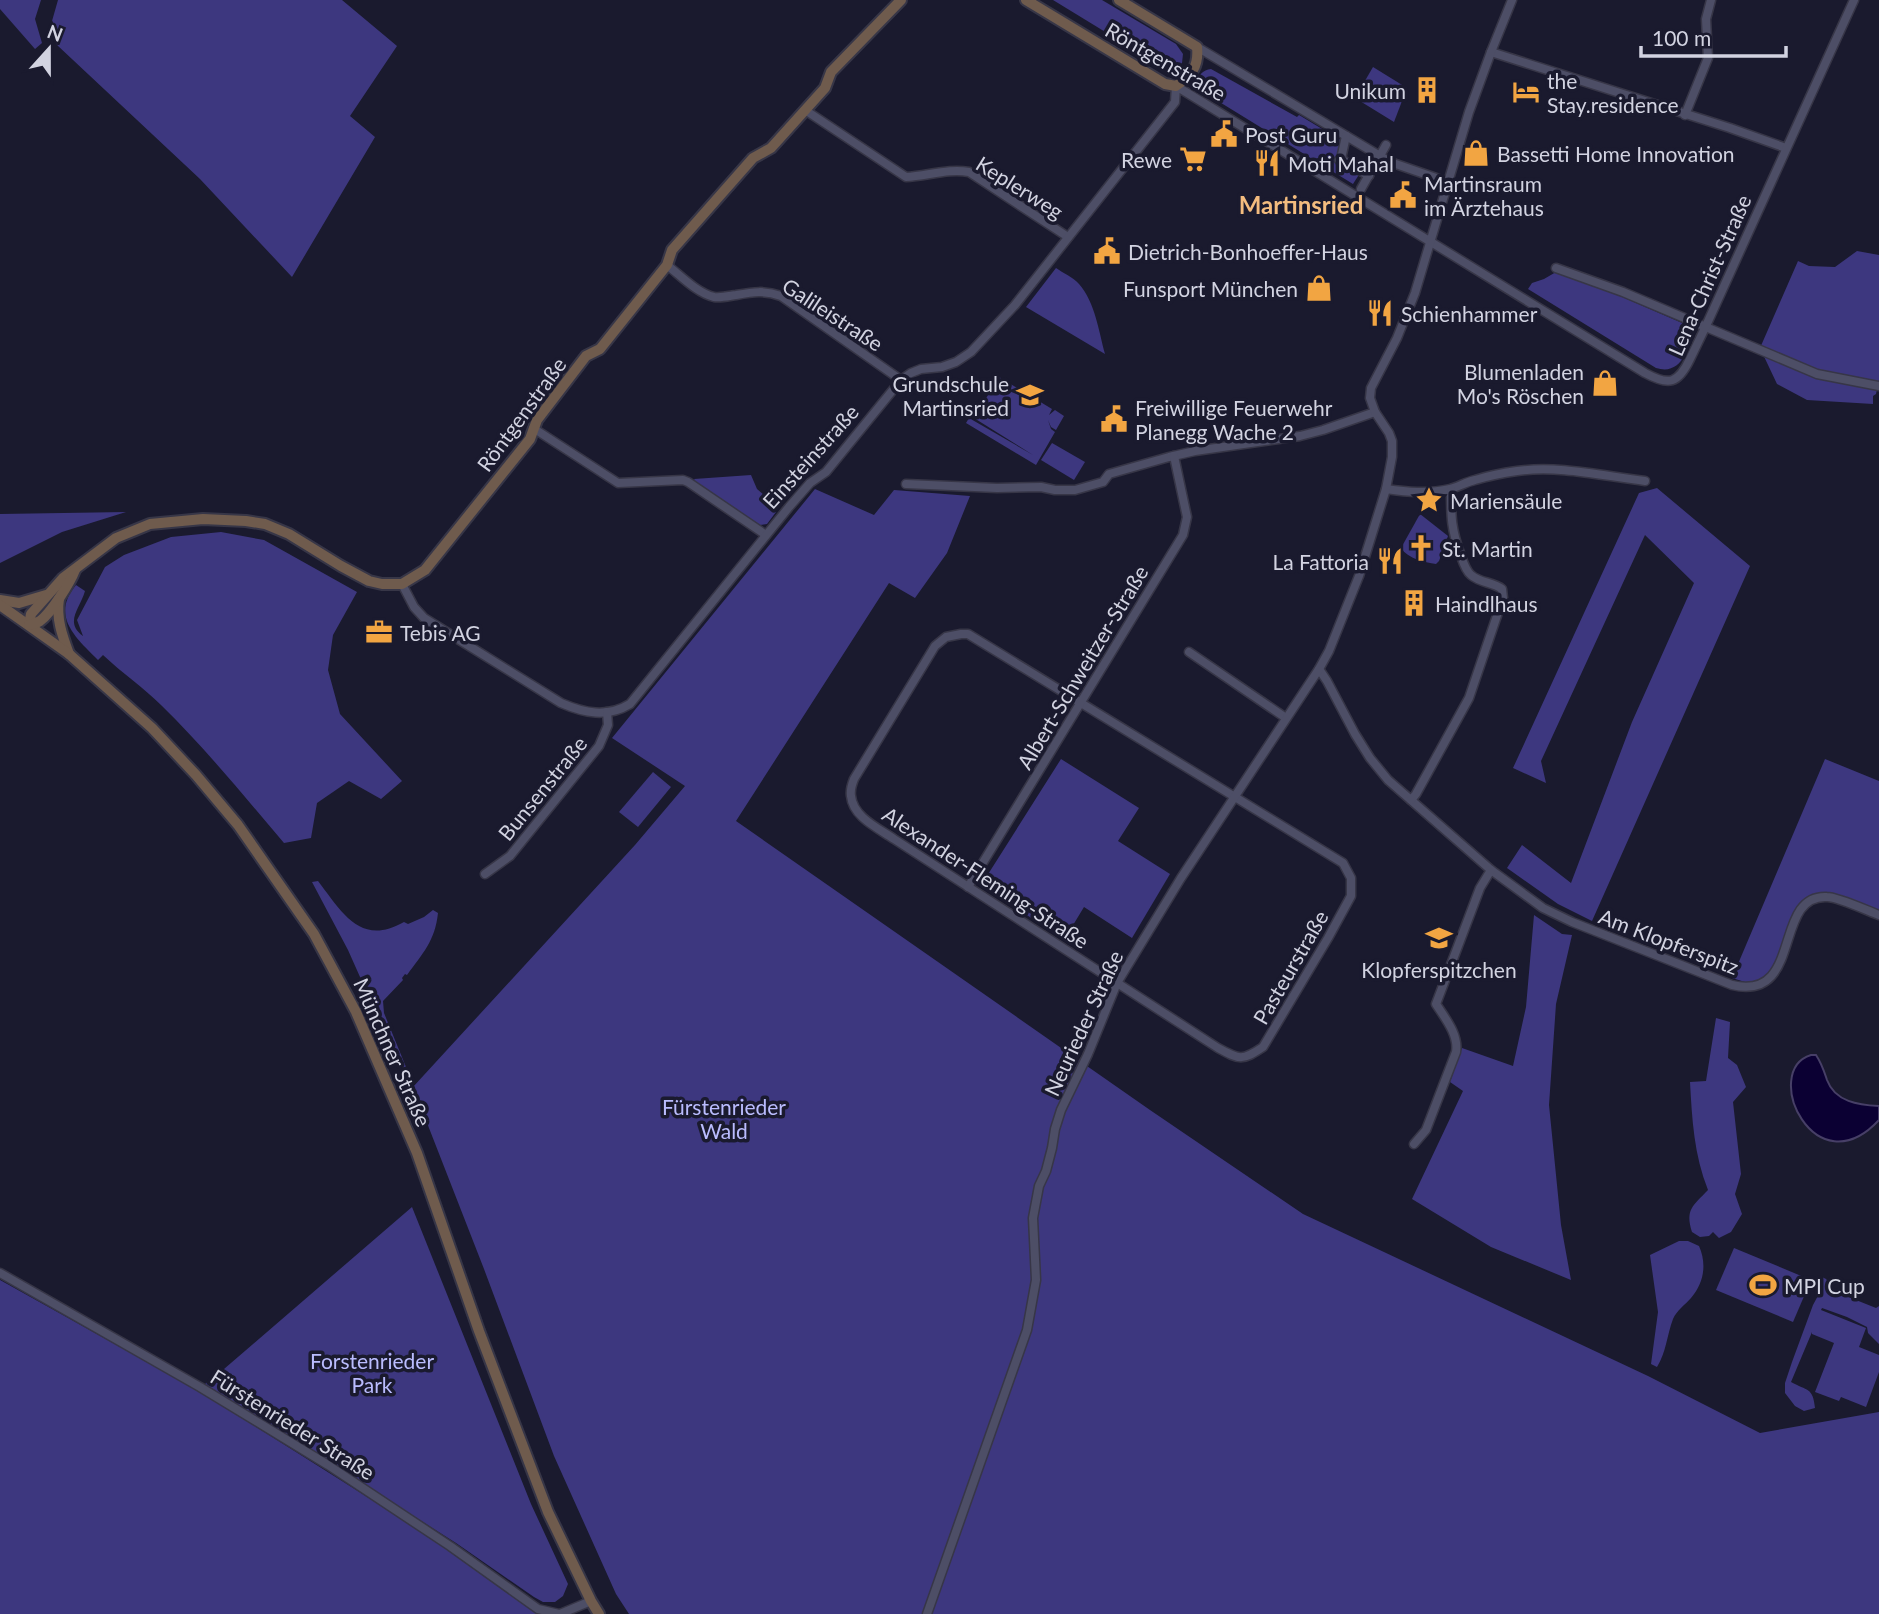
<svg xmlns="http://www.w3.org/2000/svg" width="1879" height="1614" viewBox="0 0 1879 1614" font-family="Lato,sans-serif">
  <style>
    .green { fill: #3d377f }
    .water { fill: #0b0033; stroke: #473f67; stroke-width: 2 }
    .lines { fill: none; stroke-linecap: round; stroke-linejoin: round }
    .street-casing { stroke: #373647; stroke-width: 11 }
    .secondary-casing { stroke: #373647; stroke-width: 14 }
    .street { stroke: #4d4e66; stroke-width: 8 }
    .secondary { stroke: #6f5b4d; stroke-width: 10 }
    .labels { text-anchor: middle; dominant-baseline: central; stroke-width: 7; stroke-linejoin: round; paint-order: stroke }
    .street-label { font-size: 21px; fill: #d2d3e1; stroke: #1a1a2e }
    .poi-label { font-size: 21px; fill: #d2d3e1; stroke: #1a1a2e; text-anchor: start }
    .park-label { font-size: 21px; fill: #babcfe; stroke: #1a1a2e }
    .quarter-label { font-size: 24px; font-weight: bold; fill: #f3bc7f; stroke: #1a1a2e }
  </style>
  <rect width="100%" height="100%" fill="#1a1a2e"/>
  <!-- green -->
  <g class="green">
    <path d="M0,0H41L35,19L42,43L35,49L0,9Z"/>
    <path d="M58,0H342L397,46L350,116L375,137L292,277L200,179L57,45L52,21Z"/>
    <path d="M1053,0H1102L1176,44L1183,54L1182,63C1175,71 1170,70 1161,66Z"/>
    <path d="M1373,67L1407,88L1394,122L1355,98Z"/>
    <path d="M1211,69L1297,117L1299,115L1342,141L1339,160L1360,173L1353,184L1200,90C1195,80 1200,70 1211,69Z"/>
    <path d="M1857,251L1879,255V380L1876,394L1873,396V404L1807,400L1777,384L1760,348L1798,261L1809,266L1835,267Z"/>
    <path d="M1056,268C1063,273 1073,277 1079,284C1095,302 1099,332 1105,354L1026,307Z"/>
    <path d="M1556,272L1613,293L1696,329C1688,348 1682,376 1656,368L1528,289L1532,283L1544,279Z"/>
    <path d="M999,377L1052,409L1049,415L1055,410L1064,416L1056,430L1051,427L1048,420L1051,429L1055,432L1036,465L966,423L969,418L1033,455L974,418Z"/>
    <path d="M1052,443L1085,462L1074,480L1041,460Z"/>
    <path d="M751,475L757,489L776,505V512L767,524L760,525L697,484L694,479Z"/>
    <path d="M1657,488L1750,566L1592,921L1558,904L1507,868L1522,845L1571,883L1632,722L1694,583L1645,535L1541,761L1546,783L1513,768L1639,493Z"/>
    <path d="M815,489L874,515L894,490L970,496L947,553L915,598L889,583L736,821L1150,1110L1303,1214L1648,1376L1760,1433L1879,1412V1614H629L616,1594L554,1456L484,1269L413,1087L635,845L685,786L612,738Z"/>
    <path d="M126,512L62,532L0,563V514Z"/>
    <path d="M1420,514L1448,536L1439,561L1436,564C1424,562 1408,559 1401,548Z"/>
    <path d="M221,532L264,540L357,592L333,635L328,670L340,714L402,781L381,799L349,781L317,803L311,838L284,843C244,796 205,748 161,705C143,687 122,673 103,655L98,660C76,638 50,616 76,585L85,591C80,609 64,622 83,636L77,620L105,567L124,555L171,537Z"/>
    <path d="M1061,759L1139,808L1118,841L1170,874L1132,938L1084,907L1064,940L991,891L986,884L985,879Z"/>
    <path d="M1825,759L1879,781V911L1827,892L1809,897L1793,916L1771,974L1757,983L1745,982L1732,978Z"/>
    <path d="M653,772L671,787L638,827L619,812Z"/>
    <path d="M318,881C342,912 360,947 404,922L408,924L424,917L433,910L438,913C435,941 423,953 407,975L405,974L402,978L403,980L383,1001L384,1013L406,1067L401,1069L348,950L312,882Z"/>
    <path d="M1534,915L1562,934L1572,935L1556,1004L1549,1105L1561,1225L1571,1280L1491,1247L1412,1199L1463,1091L1450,1082L1462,1048L1513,1066L1526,1007Z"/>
    <path d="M1716,1018L1730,1022L1728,1058L1737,1065L1746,1087L1733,1102L1741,1174L1735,1194L1742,1214L1731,1232L1719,1238L1713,1232L1709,1236L1700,1237L1692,1232C1685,1209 1693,1206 1708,1190C1694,1155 1692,1119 1690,1082L1706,1081Z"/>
    <path d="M412,1207L531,1504L568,1584L563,1596L555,1602H543L534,1597L456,1543L205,1384L224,1369Z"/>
    <path d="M1679,1241H1688L1699,1246C1707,1264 1704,1283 1691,1298C1685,1305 1677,1310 1673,1319C1667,1335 1666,1353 1657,1367L1651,1364L1658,1312L1650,1255Z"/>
    <path d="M1734,1248L1811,1280L1793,1322L1716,1290Z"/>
    <path d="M1822,1277L1826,1279L1836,1292L1876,1308L1879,1306V1344L1868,1333L1867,1327L1847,1317L1822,1308L1821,1310L1866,1328L1859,1347L1879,1355V1372L1866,1407L1841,1397L1839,1401L1815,1392L1834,1343L1812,1334V1332L1791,1382C1807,1391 1813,1387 1815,1408L1804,1411L1795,1406L1785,1393V1383L1792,1362L1813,1305L1820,1292L1818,1281Z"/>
    <path d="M0,1280L201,1392L426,1534L472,1565L537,1614H0Z"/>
  </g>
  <!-- water -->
  <path class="water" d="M1811,1055H1816C1822,1064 1824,1071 1827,1080C1835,1102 1859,1105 1879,1106V1120C1815,1189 1760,1071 1811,1055Z"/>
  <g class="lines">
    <defs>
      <g id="street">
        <path d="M1197,47L1390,162L1442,180"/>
        <path d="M1491,52L1730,128L1786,148"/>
        <path d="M805,110L906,177C927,176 949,168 969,172L1068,237"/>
        <path d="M1685,115L1708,58L1706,19L1711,0"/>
        <path d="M1341,159L1369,176"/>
        <path d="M1339,160L1341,159L1346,136"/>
        <path d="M1361,189L1386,145"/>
        <path d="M667,265C681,276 697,293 714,297C721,298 729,296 736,295C753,292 765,290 781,296L901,380"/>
        <path d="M1556,268L1623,292L1817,374L1879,386"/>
        <path d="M533,428L618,483L683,480L688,482L766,535"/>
        <path d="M906,484L997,488L1041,487L1055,490H1075L1103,482L1109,474L1169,457L1195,451L1300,436L1323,430L1375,412"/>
        <path d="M1386,489C1407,492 1428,494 1450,489C1458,487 1466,482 1475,480C1488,476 1503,473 1517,471C1559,465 1603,476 1645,481"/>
        <path d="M402,584L414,607L424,618L561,703C584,713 607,718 630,704L789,507L810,483L826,472L901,380L911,373L921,369L942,367L956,362L971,352L1015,305L1175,102L1176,86L1645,373C1669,386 1678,384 1690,359C1695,349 1700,338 1705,328L1854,0"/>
        <path d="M961,634H968L1343,863L1351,878V896L1328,938L1263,1047C1242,1061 1240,1060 1218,1048L894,839C878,828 853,817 851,796C850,790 852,784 854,779L935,646L946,637Z"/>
        <path d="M1189,652L1286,718"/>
        <path d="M1319,669L1327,681L1355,734L1370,758L1388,780L1491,870L1543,908L1572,922L1732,985C1804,1002 1772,894 1827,897C1838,897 1868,911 1879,915"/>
        <path d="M1411,800L1416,794L1469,698L1503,598L1502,589C1493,582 1480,583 1471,575C1466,571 1463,562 1461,556C1451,529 1451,517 1451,489"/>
        <path d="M485,874L510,856L599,746L608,725L607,712"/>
        <path d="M968,887L1183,535L1187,517L1174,456"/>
        <path d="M1414,1144L1426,1130L1456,1052C1459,1035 1445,1018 1436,1004L1480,888L1491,870"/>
        <path d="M0,1273L200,1387L328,1465L450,1546L538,1609L559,1614"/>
        <path d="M560,1614L591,1601"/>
        <path d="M927,1614L1027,1330L1036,1280L1033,1218L1039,1186L1046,1171L1052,1148L1055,1129L1061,1110L1088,1054L1117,983L1181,878L1319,669L1329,651L1359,576L1386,489L1392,457V441L1389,433L1375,412L1370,398L1371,388L1397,338L1415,293L1469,112L1491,52L1512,0"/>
      </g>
      <g id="secondary">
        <path d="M1026,0L1165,84L1176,86C1192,75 1199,66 1197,47L1119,0"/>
        <path d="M59,599C56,618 62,635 69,654"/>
        <path d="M0,600L19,603L46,595"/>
        <path d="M0,605L69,654L152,728L196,775L238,825L314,934L356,1012L417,1153L479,1331L548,1512L591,1601L599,1614"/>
        <path d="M29,625L31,614L63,578L116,538L150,524L203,519L246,521L265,524L289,534L341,566L369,581L382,584H402L425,570L530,439L537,420L550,403L586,356L600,349L667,265L672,250L753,158L771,148L825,88L831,72L901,0"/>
        <path d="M29,625C33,624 37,623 40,621C51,613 70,583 75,570"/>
      </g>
    </defs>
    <!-- street casing -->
    <use href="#street" class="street-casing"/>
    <!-- secondary casing -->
    <use href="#secondary" class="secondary-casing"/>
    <!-- street -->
    <use href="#street" class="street"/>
    <!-- secondary -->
    <use href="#secondary" class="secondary"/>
  </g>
  <!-- icons -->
  <defs>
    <symbol id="building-bare" viewBox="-9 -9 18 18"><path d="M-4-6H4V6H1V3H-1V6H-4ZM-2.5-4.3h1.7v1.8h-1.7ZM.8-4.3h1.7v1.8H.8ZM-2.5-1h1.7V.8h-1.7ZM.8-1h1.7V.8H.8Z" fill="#f2a542" stroke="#1a1a2e" stroke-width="2.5" paint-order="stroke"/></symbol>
    <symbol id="hotel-bare" viewBox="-9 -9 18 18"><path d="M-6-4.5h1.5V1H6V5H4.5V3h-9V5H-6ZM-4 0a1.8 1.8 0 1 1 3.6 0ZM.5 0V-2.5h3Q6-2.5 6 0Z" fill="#f2a542" stroke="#1a1a2e" stroke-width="2.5" paint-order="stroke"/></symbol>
    <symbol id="civic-bare" viewBox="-9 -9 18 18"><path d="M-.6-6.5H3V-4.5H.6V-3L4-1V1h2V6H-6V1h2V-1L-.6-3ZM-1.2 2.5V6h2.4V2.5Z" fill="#f2a542" stroke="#1a1a2e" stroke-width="2.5" paint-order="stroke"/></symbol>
    <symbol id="shop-bare" viewBox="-9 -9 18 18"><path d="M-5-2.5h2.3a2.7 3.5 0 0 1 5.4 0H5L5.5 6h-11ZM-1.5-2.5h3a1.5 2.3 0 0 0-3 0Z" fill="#f2a542" stroke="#1a1a2e" stroke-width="2.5" paint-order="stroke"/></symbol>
    <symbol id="supermarket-bare" viewBox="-9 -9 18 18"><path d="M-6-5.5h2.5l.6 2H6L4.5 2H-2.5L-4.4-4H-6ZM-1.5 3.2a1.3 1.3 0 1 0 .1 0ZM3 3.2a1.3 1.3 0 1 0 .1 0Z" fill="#f2a542" stroke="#1a1a2e" stroke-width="2.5" paint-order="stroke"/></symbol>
    <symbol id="restaurant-bare" viewBox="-9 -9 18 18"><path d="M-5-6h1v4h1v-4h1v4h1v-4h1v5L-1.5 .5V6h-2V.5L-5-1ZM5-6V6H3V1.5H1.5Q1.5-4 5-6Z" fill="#f2a542" stroke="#1a1a2e" stroke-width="2.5" paint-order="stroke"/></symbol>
    <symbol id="school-bare" viewBox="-9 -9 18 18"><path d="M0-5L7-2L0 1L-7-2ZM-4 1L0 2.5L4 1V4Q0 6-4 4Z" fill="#f2a542" stroke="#1a1a2e" stroke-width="2.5" paint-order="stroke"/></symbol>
    <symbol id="sight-bare" viewBox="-9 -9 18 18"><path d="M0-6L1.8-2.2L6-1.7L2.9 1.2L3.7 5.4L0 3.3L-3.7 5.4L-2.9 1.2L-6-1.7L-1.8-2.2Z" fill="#f2a542" stroke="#1a1a2e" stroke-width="2.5" paint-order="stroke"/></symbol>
    <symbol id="church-bare" viewBox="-9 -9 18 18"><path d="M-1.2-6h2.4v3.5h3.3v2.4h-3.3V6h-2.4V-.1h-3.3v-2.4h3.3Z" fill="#f2a542" stroke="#1a1a2e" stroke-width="2.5" paint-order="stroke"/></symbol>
    <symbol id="office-bare" viewBox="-9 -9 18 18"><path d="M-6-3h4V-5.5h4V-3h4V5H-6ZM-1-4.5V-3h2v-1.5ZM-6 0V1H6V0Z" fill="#f2a542" stroke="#1a1a2e" stroke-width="2.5" paint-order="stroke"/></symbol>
    <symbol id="stadium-bare" viewBox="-9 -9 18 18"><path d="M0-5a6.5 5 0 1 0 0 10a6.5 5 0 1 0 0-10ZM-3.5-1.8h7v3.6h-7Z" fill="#f2a542" stroke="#1a1a2e" stroke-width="2.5" paint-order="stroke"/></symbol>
  </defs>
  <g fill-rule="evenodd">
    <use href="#building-bare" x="1408" y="71" width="38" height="38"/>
    <use href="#hotel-bare" x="1507" y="73" width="38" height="38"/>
    <use href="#civic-bare" x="1205" y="115" width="38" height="38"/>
    <use href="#shop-bare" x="1457" y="134" width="38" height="38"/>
    <use href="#supermarket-bare" x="1174" y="140" width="38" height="38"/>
    <use href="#restaurant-bare" x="1248" y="144" width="38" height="38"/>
    <use href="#civic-bare" x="1384" y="176" width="38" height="38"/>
    <use href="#civic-bare" x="1088" y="232" width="38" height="38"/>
    <use href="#shop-bare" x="1300" y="269" width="38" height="38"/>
    <use href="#restaurant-bare" x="1361" y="294" width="38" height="38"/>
    <use href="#shop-bare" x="1586" y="364" width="38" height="38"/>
    <use href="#school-bare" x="1011" y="376" width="38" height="38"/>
    <use href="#civic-bare" x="1095" y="400" width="38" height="38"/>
    <use href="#sight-bare" x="1410" y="481" width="38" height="38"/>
    <use href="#church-bare" x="1402" y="529" width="38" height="38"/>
    <use href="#restaurant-bare" x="1371" y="542" width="38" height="38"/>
    <use href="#building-bare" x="1395" y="584" width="38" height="38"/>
    <use href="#office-bare" x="360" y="613" width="38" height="38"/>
    <use href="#school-bare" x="1420" y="919" width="38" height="38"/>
    <use href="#stadium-bare" x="1744" y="1266" width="38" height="38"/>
  </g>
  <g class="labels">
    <!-- street labels -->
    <g class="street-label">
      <text transform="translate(1166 61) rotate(30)">Röntgenstraße</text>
      <text transform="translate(1020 187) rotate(32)">Keplerweg</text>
      <text transform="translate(1709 275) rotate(-66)">Lena-Christ-Straße</text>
      <text transform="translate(833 314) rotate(33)">Galileistraße</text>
      <text transform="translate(521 414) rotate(-54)">Röntgenstraße</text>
      <text transform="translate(810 456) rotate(-48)">Einsteinstraße</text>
      <text transform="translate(1082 667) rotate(-59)">Albert-Schweitzer-Straße</text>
      <text transform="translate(542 788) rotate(-51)">Bunsenstraße</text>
      <text transform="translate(986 877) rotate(33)">Alexander-Fleming-Straße</text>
      <text transform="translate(1669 941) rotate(21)">Am Klopferspitz</text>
      <text transform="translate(1290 967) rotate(-60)">Pasteurstraße</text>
      <text transform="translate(1083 1023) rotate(-65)">Neurieder Straße</text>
      <text transform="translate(393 1052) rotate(66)">Münchner Straße</text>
      <text transform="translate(293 1424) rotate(32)">Fürstenrieder Straße</text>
    </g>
    <!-- poi labels -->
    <g class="poi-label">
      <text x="1547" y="80">the<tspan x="1547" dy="24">Stay.residence</tspan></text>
      <text x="1406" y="90" text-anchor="end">Unikum</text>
      <text x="1245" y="134">Post Guru</text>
      <text x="1497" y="153">Bassetti Home Innovation</text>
      <text x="1172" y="159" text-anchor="end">Rewe</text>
      <text x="1288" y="163">Moti Mahal</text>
      <text x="1424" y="183">Martinsraum<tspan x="1424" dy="24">im Ärztehaus</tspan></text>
      <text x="1128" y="251">Dietrich-Bonhoeffer-Haus</text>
      <text x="1298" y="288" text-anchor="end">Funsport München</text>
      <text x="1401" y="313">Schienhammer</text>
      <text x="1584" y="371" text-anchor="end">Blumenladen<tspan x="1584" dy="24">Mo's Röschen</tspan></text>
      <text x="1009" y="383" text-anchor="end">Grundschule<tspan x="1009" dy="24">Martinsried</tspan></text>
      <text x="1135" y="407">Freiwillige Feuerwehr<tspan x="1135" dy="24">Planegg Wache 2</tspan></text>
      <text x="1450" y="500">Mariensäule</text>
      <text x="1442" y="548">St. Martin</text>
      <text x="1369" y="561" text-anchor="end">La Fattoria</text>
      <text x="1435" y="603">Haindlhaus</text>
      <text x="400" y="632">Tebis AG</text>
      <text x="1439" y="969" text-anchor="middle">Klopferspitzchen</text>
      <text x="1784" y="1285">MPI Cup</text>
    </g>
    <!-- park labels -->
    <g class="park-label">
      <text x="724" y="1106">Fürstenrieder<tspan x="724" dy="24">Wald</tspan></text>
      <text x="372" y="1360">Forstenrieder<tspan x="372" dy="24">Park</tspan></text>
    </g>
    <!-- quarter labels -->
    <g class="quarter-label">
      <text x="1301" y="204">Martinsried</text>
    </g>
  </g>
  <!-- north arrow -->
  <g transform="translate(49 49) rotate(21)" stroke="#1a1a2e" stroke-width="5" paint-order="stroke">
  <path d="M0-5L12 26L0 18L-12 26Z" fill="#d2d3e1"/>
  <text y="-10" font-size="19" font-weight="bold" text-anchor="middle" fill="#d2d3e1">N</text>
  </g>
  <!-- scale -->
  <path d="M1641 46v10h145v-10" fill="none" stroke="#d2d3e1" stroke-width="3.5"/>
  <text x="1652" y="46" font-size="21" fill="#d2d3e1" stroke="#1a1a2e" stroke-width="5" paint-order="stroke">100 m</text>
</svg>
